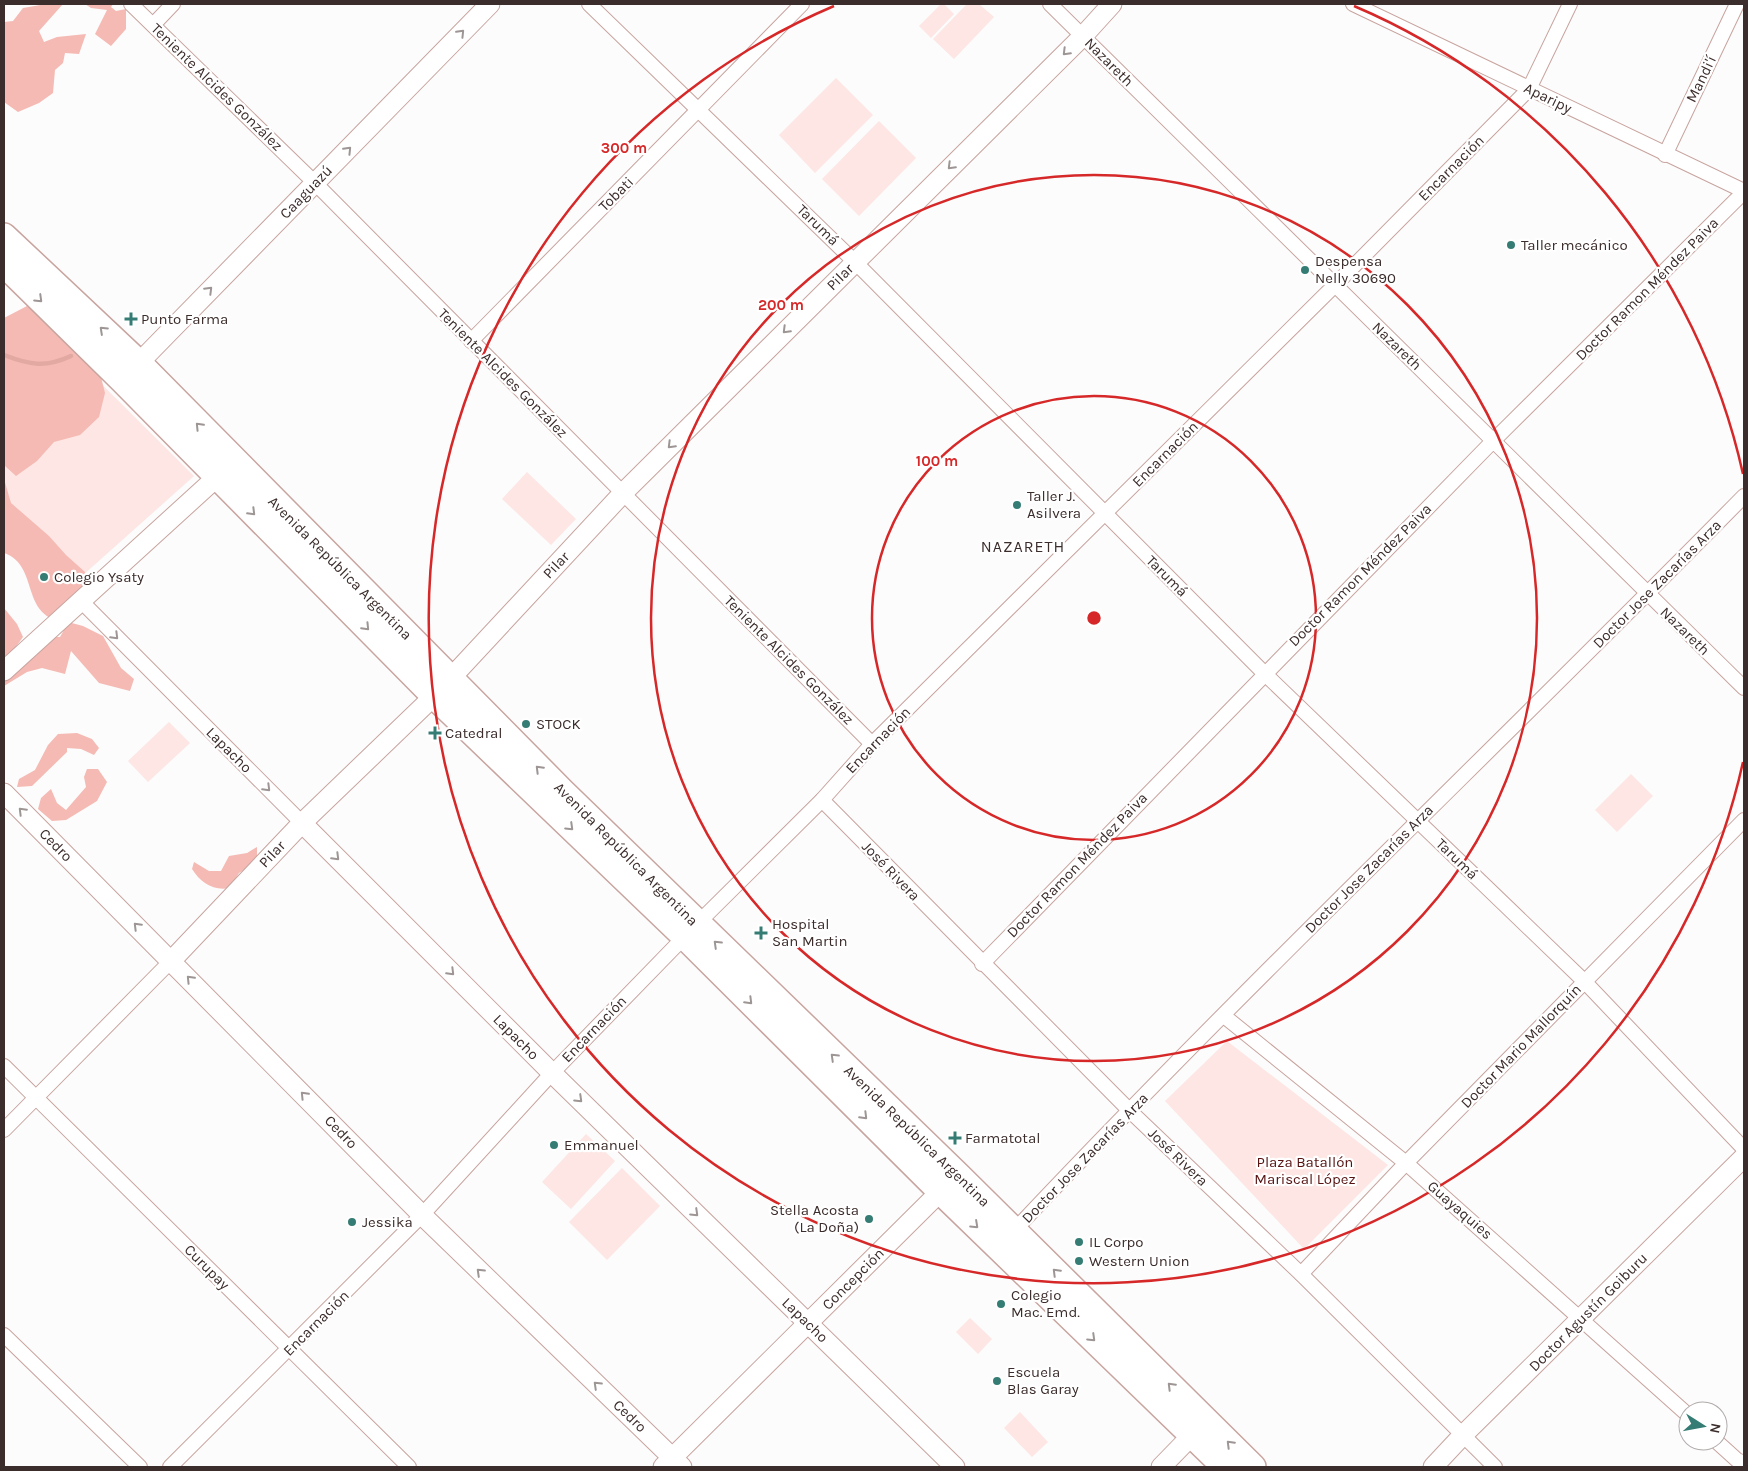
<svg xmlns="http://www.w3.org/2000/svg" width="1748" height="1471" viewBox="0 0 1748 1471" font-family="Karla,sans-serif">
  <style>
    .green { fill: #fde6e3 }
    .forest { fill: #f4bab3 }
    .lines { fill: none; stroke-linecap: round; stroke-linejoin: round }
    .stream { stroke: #e2a8a2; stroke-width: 4.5 }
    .street-casing { stroke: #c8a49f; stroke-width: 16 }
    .secondary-casing { stroke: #c8a49f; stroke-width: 21 }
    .highway-casing { stroke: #c8a49f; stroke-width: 28 }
    .street { stroke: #fff; stroke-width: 14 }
    .secondary { stroke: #fff; stroke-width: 19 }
    .highway { stroke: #fff; stroke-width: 25 }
    .oneway { stroke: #9d9695 }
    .ring { fill: none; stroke: #d62828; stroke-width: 2.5 }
    .poi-dot { fill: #357c74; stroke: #fff; stroke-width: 2 }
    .labels { text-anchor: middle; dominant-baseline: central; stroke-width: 4.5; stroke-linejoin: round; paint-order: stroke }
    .street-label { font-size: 15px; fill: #3b2d2b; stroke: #fff }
    .poi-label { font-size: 15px; fill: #3b2d2b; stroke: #fff; text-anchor: start }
    .park-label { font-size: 15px; fill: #561312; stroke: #fff }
    .neighbourhood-label { font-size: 16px; letter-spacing: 1px; fill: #3b2d2b; stroke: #fff }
    .centre { fill: #d62828; stroke: #fff; stroke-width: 2.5 }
    .ring-label { font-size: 15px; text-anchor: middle; font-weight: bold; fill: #d62828; stroke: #fff; stroke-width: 4.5; stroke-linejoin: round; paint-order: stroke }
  </style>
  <rect width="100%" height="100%" fill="#fcfcfc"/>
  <!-- green -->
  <g class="green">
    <path d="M941,4H944L954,14L931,38L919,26Z"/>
    <path d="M967,4H979L994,17L954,59L933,39Z"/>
    <path d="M836,78L873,115L815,173L779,135Z"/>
    <path d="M879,121L916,158L859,216L822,179Z"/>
    <path d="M27,310L194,476L82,576L4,503V333Z"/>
    <path d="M527,472L576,519L551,545L502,499Z"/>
    <path d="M169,722L190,743L148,782L128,761Z"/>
    <path d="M1631,774L1653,796L1617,832L1595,810Z"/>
    <path d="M1227,1041L1388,1165L1304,1249L1165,1101Z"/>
    <path d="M586,1134L615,1161L571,1209L542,1182Z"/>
    <path d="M622,1168L660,1206L607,1260L569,1222Z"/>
    <path d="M970,1318L992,1339L978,1354L956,1332Z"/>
    <path d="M1020,1412L1048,1442L1032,1457L1004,1428Z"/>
  </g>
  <!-- forest -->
  <g class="forest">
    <path d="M46,4H63L39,31L44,42L57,37L86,34L79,54L65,53L63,63L55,70L53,93L39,103L18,112L4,102V22L13,21L23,8Z"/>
    <path d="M85,4H113L111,7L116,11L126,9V29L111,46L95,34L107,10L91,8Z"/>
    <path d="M27,306L46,316L99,369L105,393L99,417L80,435L54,442L37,461L16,476L4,465V318Z"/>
    <path d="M4,479L11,503L49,536L66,555L85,572V579L91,590L68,622L83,626L103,636L121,668L134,679L130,691L99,683L71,651L65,674L42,668L27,672L4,686V666L41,637H60L68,623C18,618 41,566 4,553Z"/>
    <path d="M4,608L17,624L23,637L4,663Z"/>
    <path d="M77,733L92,739L99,748L94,755L81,749L67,748V752L32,786L17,787L19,779L35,770L48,745L58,734Z"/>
    <path d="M87,769H98L107,782L97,801L66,820L52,821L38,809L41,798L51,789L57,803L66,810L86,787L84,777Z"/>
    <path d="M257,847V862L239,873L230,888C213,891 201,883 192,869L194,862L209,871H221L229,856L247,853Z"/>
  </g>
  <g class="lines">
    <!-- stream -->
    <path class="stream" d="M4,355C30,365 45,368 71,356"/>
    <defs>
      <g id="street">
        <path d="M131,4L315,183L872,744"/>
        <path d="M589,4L855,262L1264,673L1584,981L1744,1149"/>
        <path d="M1050,4L1744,688"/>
        <path d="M1353,4L1744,191"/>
        <path d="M153,25L173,4"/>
        <path d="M1665,155L1737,4"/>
        <path d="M471,341L802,4"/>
        <path d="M81,601L302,823"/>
        <path d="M822,800L1130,1111L1301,1274L1495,1467"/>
        <path d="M982,964L1494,440L1744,192"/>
        <path d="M1224,1016L1406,1163L1688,1415"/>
        <path d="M4,1066L409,1467"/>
        <path d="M4,1130L172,960"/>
        <path d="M1010,1235C1248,982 1501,743 1744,496"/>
        <path d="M1301,1274L1406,1163L1744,820"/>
        <path d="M4,1335L140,1467"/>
        <path d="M1716,1441L1737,1460L1744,1463"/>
        <path d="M170,1467L422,1215L552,1073L697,924L822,800L872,744L1334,286L1529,89L1570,4"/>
      </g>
      <g id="secondary">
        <path d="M129,373L490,4"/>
        <path d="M4,671L217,477"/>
        <path d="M450,679L624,492L1083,36L1112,4"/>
        <path d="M4,793L422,1215L682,1467"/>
        <path d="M302,823L552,1073L955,1467"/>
        <path d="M172,960L302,823L434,696"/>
        <path d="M663,1467L949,1183"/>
        <path d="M1161,1467L1200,1427"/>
        <path d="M1433,1467L1462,1436L1744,1157"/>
      </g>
      <g id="highway">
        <path d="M4,236L139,363L562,791L958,1175L1253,1467"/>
        <path d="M4,264L122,380L434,696L685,937L940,1191L1225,1467"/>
      </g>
    </defs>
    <!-- street casing -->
    <use href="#street" class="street-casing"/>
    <!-- secondary casing -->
    <use href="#secondary" class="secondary-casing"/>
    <!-- highway casing -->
    <use href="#highway" class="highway-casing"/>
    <!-- street -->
    <use href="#street" class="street"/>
    <!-- secondary -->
    <use href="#secondary" class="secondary"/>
    <!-- highway -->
    <use href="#highway" class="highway"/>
  </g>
  <!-- one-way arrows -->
  <defs><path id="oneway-chevron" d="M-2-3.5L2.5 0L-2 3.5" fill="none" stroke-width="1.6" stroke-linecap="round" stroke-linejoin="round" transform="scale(1.25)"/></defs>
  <g class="oneway">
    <use href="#oneway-chevron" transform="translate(461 33) rotate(-46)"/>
    <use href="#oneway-chevron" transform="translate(1066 52) rotate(135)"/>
    <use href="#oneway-chevron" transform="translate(348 150) rotate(-46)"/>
    <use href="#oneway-chevron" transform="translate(951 166) rotate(135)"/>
    <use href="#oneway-chevron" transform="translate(209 290) rotate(-45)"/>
    <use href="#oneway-chevron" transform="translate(39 299) rotate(44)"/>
    <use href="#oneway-chevron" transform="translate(103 330) rotate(-137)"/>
    <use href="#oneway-chevron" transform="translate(786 330) rotate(135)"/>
    <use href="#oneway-chevron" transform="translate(199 426) rotate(-134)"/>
    <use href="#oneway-chevron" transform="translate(671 445) rotate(135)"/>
    <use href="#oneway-chevron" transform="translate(252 512) rotate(45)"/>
    <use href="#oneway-chevron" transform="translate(366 627) rotate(46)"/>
    <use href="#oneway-chevron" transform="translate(115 636) rotate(45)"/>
    <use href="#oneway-chevron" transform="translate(539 769) rotate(-135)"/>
    <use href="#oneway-chevron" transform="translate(267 788) rotate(45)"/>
    <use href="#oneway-chevron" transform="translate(22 811) rotate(-135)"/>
    <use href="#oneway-chevron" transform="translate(570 827) rotate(44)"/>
    <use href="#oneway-chevron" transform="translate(336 857) rotate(45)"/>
    <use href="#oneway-chevron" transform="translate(137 926) rotate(-135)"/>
    <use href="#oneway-chevron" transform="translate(717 944) rotate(-136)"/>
    <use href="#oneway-chevron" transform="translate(451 972) rotate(45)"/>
    <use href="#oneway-chevron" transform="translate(190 979) rotate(-134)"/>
    <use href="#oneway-chevron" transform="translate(749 1001) rotate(45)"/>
    <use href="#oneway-chevron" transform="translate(834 1057) rotate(-136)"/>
    <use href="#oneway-chevron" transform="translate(304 1095) rotate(-134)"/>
    <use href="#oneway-chevron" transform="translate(579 1099) rotate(44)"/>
    <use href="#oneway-chevron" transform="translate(864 1116) rotate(45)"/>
    <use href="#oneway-chevron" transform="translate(695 1213) rotate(44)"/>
    <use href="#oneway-chevron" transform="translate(975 1225) rotate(43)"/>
    <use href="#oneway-chevron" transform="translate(480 1272) rotate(-136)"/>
    <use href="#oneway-chevron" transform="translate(1056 1272) rotate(-135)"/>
    <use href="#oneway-chevron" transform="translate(1092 1338) rotate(44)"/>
    <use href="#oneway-chevron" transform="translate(597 1385) rotate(-136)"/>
    <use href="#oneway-chevron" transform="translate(1171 1386) rotate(-135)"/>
    <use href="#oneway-chevron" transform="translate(1230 1444) rotate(-135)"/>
  </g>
  <!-- distance rings -->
  <g class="ring">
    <circle cx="1094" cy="618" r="222"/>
    <circle cx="1094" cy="618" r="443"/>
    <path d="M1743 762A665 665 0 1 1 834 6M1354 6A665 665 0 0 1 1743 474"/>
  </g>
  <!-- markers -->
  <g class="poi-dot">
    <circle cx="1511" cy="245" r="5"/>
    <circle cx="1305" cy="270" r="5"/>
    <path d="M128.5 311.5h5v5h5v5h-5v5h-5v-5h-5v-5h5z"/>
    <circle cx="1017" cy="505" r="5"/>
    <circle cx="44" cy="577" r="5"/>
    <circle cx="526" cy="724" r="5"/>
    <path d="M432.5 725.5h5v5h5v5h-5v5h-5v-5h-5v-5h5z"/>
    <path d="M758.5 925.5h5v5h5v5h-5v5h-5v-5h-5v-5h5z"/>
    <path d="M952.5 1130.5h5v5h5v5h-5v5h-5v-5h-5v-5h5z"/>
    <circle cx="554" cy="1145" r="5"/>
    <circle cx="869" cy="1219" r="5"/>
    <circle cx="352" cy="1222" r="5"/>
    <circle cx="1079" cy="1242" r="5"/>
    <circle cx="1079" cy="1261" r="5"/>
    <circle cx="1001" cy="1304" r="5"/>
    <circle cx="997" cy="1381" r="5"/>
  </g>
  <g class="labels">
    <!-- street labels -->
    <g class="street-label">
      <text transform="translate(1109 62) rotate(45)">Nazareth</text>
      <text transform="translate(1701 79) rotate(-64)">Mandi'í</text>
      <text transform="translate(217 87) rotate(44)">Teniente Alcides González</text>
      <text transform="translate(1548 98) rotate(26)">Aparipy</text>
      <text transform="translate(1451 168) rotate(-45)">Encarnación</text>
      <text transform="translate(306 192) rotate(-46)">Caaguazú</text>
      <text transform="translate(616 194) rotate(-45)">Tobati</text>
      <text transform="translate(818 225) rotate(44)">Tarumá</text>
      <text transform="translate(840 277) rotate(-45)">Pilar</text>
      <text transform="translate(1647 289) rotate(-45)">Doctor Ramon Méndez Paiva</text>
      <text transform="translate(1397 346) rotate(44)">Nazareth</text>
      <text transform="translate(503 373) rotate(45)">Teniente Alcides González</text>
      <text transform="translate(1165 454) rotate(-45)">Encarnación</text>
      <text transform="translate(556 565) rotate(-47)">Pilar</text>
      <text transform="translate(340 568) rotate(45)">Avenida República Argentina</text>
      <text transform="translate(1360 575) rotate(-45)">Doctor Ramon Méndez Paiva</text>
      <text transform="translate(1167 576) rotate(45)">Tarumá</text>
      <text transform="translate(1657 584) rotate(-45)">Doctor Jose Zacarías Arza</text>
      <text transform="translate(1685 631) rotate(44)">Nazareth</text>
      <text transform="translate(789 660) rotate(45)">Teniente Alcides González</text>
      <text transform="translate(878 740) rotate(-46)">Encarnación</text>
      <text transform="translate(229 750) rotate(45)">Lapacho</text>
      <text transform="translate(56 845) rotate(45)">Cedro</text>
      <text transform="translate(272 854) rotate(-47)">Pilar</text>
      <text transform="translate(626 854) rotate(45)">Avenida República Argentina</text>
      <text transform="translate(1457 859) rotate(44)">Tarumá</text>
      <text transform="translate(1077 865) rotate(-46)">Doctor Ramon Méndez Paiva</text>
      <text transform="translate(1369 869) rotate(-45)">Doctor Jose Zacarías Arza</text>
      <text transform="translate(891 871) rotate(46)">José Rivera</text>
      <text transform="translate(594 1029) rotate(-46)">Encarnación</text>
      <text transform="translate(516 1037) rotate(45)">Lapacho</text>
      <text transform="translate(1521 1046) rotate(-46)">Doctor Mario Mallorquín</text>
      <text transform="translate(341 1132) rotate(46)">Cedro</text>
      <text transform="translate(917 1136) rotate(44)">Avenida República Argentina</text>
      <text transform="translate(1178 1157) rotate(44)">José Rivera</text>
      <text transform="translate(1085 1158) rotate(-46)">Doctor Jose Zacarías Arza</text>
      <text transform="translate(1460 1210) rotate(41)">Guayaquies</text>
      <text transform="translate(207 1267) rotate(45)">Curupay</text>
      <text transform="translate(853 1279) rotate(-45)">Concepción</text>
      <text transform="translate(1588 1312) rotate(-45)">Doctor Agustín Goiburu</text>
      <text transform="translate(805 1320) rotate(44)">Lapacho</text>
      <text transform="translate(316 1323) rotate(-45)">Encarnación</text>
      <text transform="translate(630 1416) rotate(44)">Cedro</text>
    </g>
    <!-- poi labels -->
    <g class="poi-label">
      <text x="1521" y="245">Taller mecánico</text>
      <text x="1315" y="261">Despensa<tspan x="1315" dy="17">Nelly 30690</tspan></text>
      <text x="141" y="319">Punto Farma</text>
      <text x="1027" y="496">Taller J.<tspan x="1027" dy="17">Asilvera</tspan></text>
      <text x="54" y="577">Colegio Ysaty</text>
      <text x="536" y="724">STOCK</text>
      <text x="445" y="733">Catedral</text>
      <text x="772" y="924">Hospital<tspan x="772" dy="17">San Martin</tspan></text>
      <text x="965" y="1138">Farmatotal</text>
      <text x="564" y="1145">Emmanuel</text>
      <text x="859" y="1210" text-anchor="end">Stella Acosta<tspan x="859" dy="17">(La Doña)</tspan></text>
      <text x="362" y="1222">Jessika</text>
      <text x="1089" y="1242">IL Corpo</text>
      <text x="1089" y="1261">Western Union</text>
      <text x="1011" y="1295">Colegio<tspan x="1011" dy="17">Mac. Emd.</tspan></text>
      <text x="1007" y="1372">Escuela<tspan x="1007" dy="17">Blas Garay</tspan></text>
    </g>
    <!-- park labels -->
    <g class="park-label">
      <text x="1305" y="1162">Plaza Batallón<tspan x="1305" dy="17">Mariscal López</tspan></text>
    </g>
    <!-- neighbourhood labels -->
    <g class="neighbourhood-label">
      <text x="1023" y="546">NAZARETH</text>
    </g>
  </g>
  <circle cx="1094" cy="618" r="8" class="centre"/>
  <g class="ring-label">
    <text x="624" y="153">300 m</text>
    <text x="781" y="310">200 m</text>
    <text x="937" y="466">100 m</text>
  </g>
  <!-- border -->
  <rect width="1748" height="1471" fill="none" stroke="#3b2d2b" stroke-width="10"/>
  <!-- north arrow -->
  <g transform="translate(1703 1426) rotate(101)"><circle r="24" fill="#ffffff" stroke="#b1abaa"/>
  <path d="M0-4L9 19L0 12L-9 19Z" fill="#357c74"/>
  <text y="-8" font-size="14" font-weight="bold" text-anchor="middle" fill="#3b2d2b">N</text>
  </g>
</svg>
